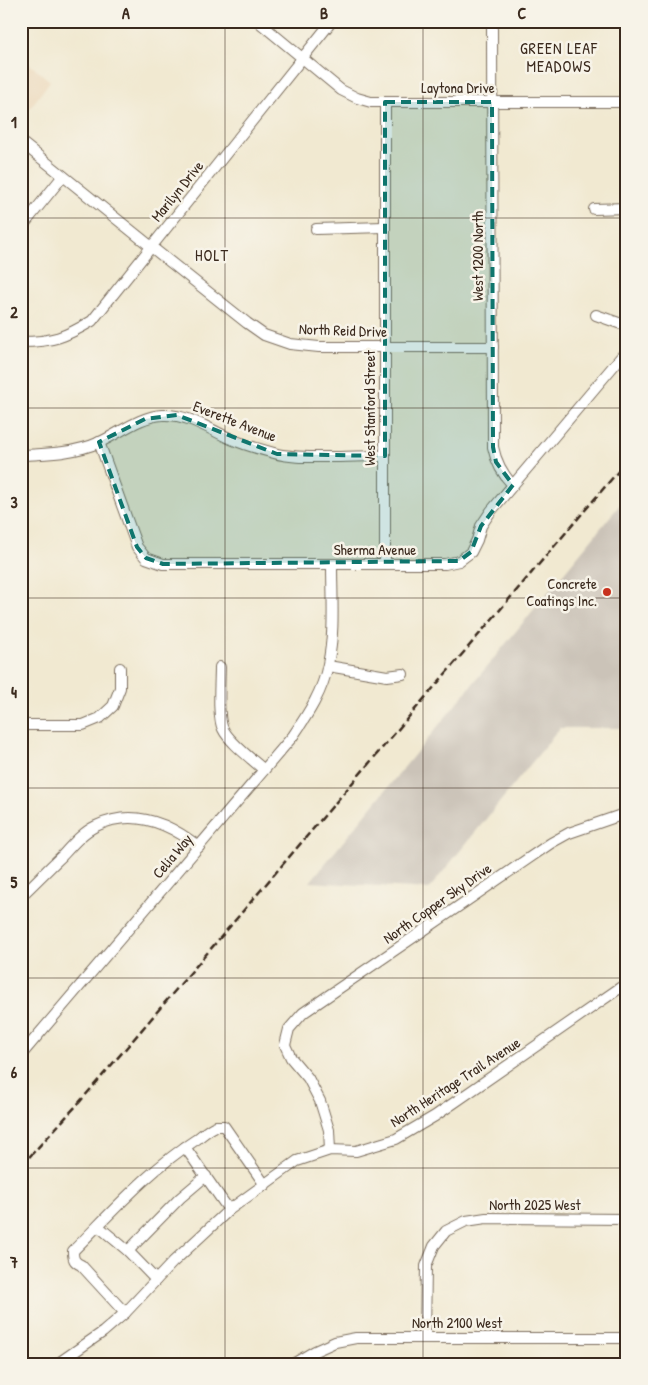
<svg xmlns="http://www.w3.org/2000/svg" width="648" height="1385" viewBox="0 0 648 1385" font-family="'Patrick Hand',sans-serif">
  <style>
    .built { fill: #ecd8ba }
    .industrial { fill: #cbc3b8 }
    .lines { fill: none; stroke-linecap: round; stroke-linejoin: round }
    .minor-casing { stroke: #7b6d5d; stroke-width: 12 }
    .minor { stroke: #fff; stroke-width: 10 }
    .rail { stroke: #3b2a1e; stroke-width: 2.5; stroke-dasharray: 8 4; stroke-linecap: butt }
    .marked { fill: #0f766e; fill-opacity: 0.2; stroke: #0f766e; stroke-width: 4; stroke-dasharray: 10 6; stroke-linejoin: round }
    .grid { fill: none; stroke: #3b2a1e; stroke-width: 1; stroke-opacity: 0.55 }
    .poi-dot { fill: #c8321e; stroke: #f7f3e8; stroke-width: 2 }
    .labels { text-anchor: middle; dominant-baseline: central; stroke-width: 5; stroke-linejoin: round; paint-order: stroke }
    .street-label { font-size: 15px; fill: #3b2a1e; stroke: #f7f3e8 }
    .poi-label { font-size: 15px; fill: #3b2a1e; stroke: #f7f3e8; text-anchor: end }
    .neighbourhood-label { font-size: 16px; letter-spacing: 1px; fill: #3b2a1e; stroke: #f7f3e8 }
    .neatline { fill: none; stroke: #3b2a1e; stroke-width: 2 }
    .grid-label { font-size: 16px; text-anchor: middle; font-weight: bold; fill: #3b2a1e }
  </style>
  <rect width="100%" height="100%" fill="#f7f3e8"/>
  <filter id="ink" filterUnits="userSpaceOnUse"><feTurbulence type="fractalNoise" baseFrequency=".02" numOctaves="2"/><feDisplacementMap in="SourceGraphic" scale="10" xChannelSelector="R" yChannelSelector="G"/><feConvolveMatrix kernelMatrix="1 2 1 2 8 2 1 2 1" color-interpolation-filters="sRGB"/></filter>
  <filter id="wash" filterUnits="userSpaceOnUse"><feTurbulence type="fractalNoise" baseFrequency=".0096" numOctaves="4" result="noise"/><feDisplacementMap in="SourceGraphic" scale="20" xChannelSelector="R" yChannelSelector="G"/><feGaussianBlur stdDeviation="1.12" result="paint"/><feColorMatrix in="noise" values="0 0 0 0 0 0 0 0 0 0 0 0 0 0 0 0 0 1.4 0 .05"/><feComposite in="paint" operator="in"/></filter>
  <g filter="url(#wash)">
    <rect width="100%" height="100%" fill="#f1e9d1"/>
    <!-- built -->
    <path class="built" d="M21,57L50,81L22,119L23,121L21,125Z"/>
    <!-- industrial -->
    <path class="industrial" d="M627,496V728H560L429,889L310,882Z"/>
  </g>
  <g filter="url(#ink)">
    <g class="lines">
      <defs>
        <g id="minor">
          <path d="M492,21L493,447C496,462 502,474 513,485"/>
          <path d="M260,23L341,90L357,98L371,102H627"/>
          <path d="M385,102V564"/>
          <path d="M21,142L159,253L247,323L264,335L290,344L319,347H493"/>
          <path d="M594,209L627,208"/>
          <path d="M21,228L63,176"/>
          <path d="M316,229L384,227"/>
          <path d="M596,315L627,326"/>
          <path d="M21,342C53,342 65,337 92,321L332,21"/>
          <path d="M99,442L137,547L146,558L163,564H445L459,561L471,552L477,540L481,526L491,511L627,350"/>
          <path d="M21,455C47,454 76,453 100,442C120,433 140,416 163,415C188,414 209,429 231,439C245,445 259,449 274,453C291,458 310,457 327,457C346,457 366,456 385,456"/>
          <path d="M328,666L387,676L403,674"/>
          <path d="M220,667C220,682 217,717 223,729C229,742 253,760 264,770"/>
          <path d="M21,725H83L100,718L113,706L120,688V668"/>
          <path d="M21,896C35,883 48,869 62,856C72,845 83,832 96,826C133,808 169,823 199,847"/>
          <path d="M21,1055L293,736C308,714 323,691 328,664C335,632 332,598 332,565"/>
          <path d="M185,1147L229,1210"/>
          <path d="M330,1150L329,1130L320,1101L308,1078L291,1058L285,1045L289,1029L303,1013L551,843L569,833L627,813"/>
          <path d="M98,1226L128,1251L156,1280"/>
          <path d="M128,1251L180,1198L206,1176"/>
          <path d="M125,1313L81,1265C74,1262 73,1259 73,1251C112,1212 150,1169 197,1139C202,1135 210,1128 216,1126C217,1126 223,1126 224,1126L265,1185"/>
          <path d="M425,1337L426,1266L434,1246L446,1231L466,1221L486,1218L627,1219"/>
          <path d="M57,1364L103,1332L125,1313L173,1262L229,1210L297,1161L330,1150L356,1151L396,1139L435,1116L627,983"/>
          <path d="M293,1364L315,1351L335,1342L356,1338H627"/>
        </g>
      </defs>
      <!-- minor casing -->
      <use href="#minor" class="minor-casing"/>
      <!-- minor -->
      <use href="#minor" class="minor"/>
      <!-- rail -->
      <path class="rail" d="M21,1166L77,1105L127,1047L627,461"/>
    </g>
  </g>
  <!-- marked area -->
  <path class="marked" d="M385,102H492L493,447L496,462L513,485L481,526L471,552L459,561L163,564L146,558L137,547L99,442L145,419L177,415L277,454L385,456Z"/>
  <!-- grid -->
  <path class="grid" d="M225,21V1364M423,21V1364M21,218H627M21,408H627M21,598H627M21,788H627M21,978H627M21,1168H627"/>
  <!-- markers -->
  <circle class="poi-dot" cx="607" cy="592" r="5"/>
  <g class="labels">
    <!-- street labels -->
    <g class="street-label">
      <text x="458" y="87">Laytona Drive</text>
      <text transform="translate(177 191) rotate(-51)">Marilyn Drive</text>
      <text transform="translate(477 256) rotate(-90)">West 1200 North</text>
      <text transform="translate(343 330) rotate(2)">North Reid Drive</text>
      <text transform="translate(369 408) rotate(-90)">West Stanford Street</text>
      <text transform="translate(235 421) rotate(21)">Everette Avenue</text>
      <text x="375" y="549">Sherma Avenue</text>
      <text transform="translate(172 856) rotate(-50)">Celia Way</text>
      <text transform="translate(437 903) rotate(-35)">North Copper Sky Drive</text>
      <text transform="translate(455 1082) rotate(-33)">North Heritage Trail Avenue</text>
      <text x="535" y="1204">North 2025 West</text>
      <text x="457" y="1322">North 2100 West</text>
    </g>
    <!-- poi labels -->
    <g class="poi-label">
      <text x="597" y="583">Concrete<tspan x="597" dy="17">Coatings Inc.</tspan></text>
    </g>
    <!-- neighbourhood labels -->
    <g class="neighbourhood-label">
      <text x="559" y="48">GREEN LEAF<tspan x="559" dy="18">MEADOWS</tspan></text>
      <text x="212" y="255">HOLT</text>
    </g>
  </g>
  <!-- margin -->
  <rect width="648" height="1385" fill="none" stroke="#f7f3e8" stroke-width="55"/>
  <rect x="28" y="28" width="592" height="1330" class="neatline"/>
  <g class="grid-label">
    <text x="126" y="19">A</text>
    <text x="324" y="19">B</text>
    <text x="522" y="19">C</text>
    <text x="14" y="128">1</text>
    <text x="14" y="318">2</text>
    <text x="14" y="508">3</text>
    <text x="14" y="698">4</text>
    <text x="14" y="888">5</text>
    <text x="14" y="1078">6</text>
    <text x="14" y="1268">7</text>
  </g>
</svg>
